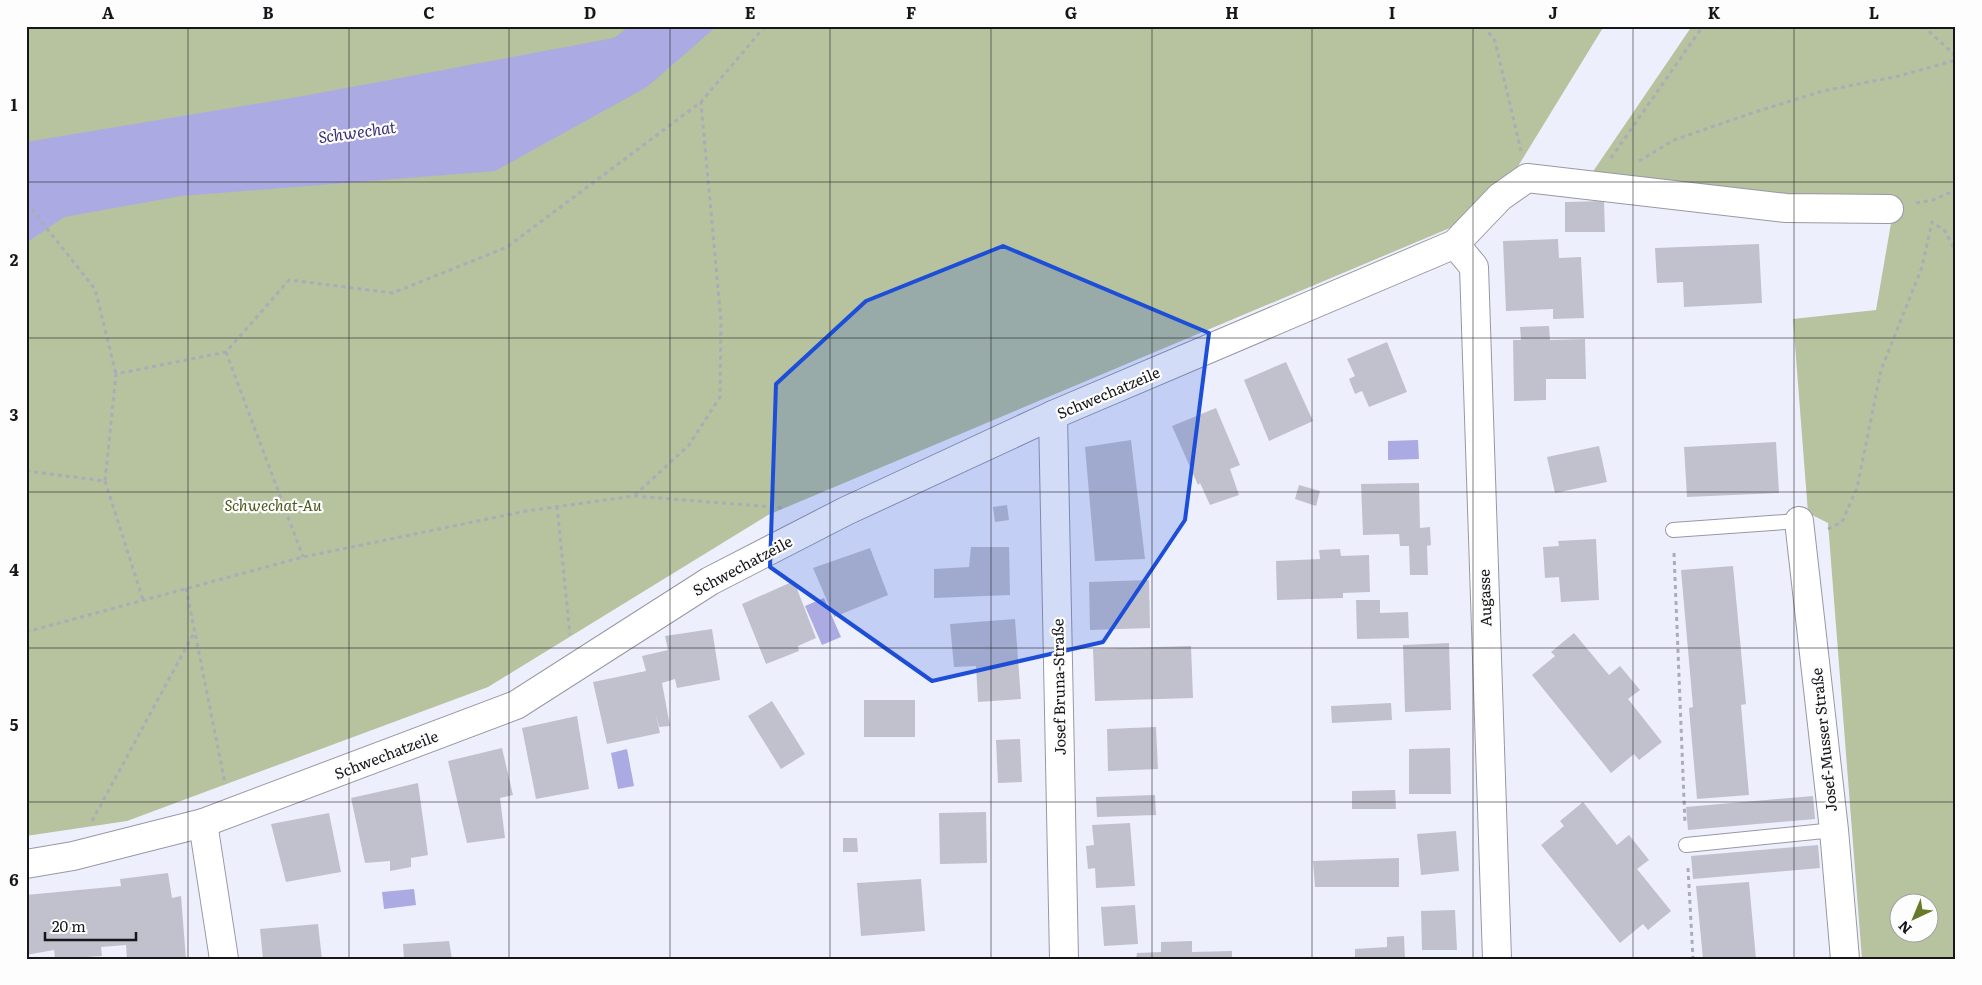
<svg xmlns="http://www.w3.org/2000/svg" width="1982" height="985" viewBox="0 0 1982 985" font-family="Literata,serif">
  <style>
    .green { fill: #b7c29e; fill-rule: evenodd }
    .water { fill: #abaae2 }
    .building { fill: #c1c1ce }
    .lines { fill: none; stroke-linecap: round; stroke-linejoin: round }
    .lane-casing { stroke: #9898a5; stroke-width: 16 }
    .street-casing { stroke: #9898a5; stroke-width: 30 }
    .path { stroke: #acacb8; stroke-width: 3; stroke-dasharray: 4 4; stroke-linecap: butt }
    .lane { stroke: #fff; stroke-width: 14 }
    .street { stroke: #fff; stroke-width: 28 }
    .marked { fill: #1d4ed8; fill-opacity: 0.2; stroke: #1d4ed8; stroke-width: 4; stroke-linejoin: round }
    .grid { fill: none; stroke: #16161b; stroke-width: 1; stroke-opacity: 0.55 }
    .labels { text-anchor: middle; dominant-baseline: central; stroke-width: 4.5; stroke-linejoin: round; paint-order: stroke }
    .street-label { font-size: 15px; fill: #16161b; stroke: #fdfdfd }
    .park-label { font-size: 15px; font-style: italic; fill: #4c5b1d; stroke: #fdfdfd }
    .water-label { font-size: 16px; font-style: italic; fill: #3a3174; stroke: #fdfdfd }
    .neatline { fill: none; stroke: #16161b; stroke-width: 2 }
    .grid-label { font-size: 16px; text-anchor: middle; font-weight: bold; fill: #16161b }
  </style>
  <rect width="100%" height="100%" fill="#eeeffd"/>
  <!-- green -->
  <g class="green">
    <path d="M26,26H1604L1517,168L1457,225L768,515L488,687L127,821L26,836Z"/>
    <path d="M1692,26H1956V959H1862L1828,523L1808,513L1793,319L1876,310L1895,200L1737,192L1592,173ZM1900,902H1930V932H1900Z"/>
  </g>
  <!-- water -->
  <g class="water">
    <path d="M630,26H717L647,87L495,171L181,196L64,217L26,243V142L303,96L614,38Z"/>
    <path d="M1418,440L1419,459L1388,460V441Z"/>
    <path d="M824,598L841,637L822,645L805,606Z"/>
    <path d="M627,749L634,786L618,789L611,753Z"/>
    <path d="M414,889L416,905L384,909L382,892Z"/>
  </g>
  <!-- building -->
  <g class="building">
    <path d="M1604,201L1605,232H1565V202Z"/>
    <path d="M1558,239L1559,258L1581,257L1584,318L1553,319V309L1506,311L1503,241Z"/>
    <path d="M1759,244L1762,303L1684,307L1683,282L1657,283L1655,248Z"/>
    <path d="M1549,326L1550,340L1585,339L1586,379H1546V400L1514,401L1513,340H1521L1520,327Z"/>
    <path d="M1387,342L1407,392L1369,407L1362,391L1355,394L1349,379L1355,376L1347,359Z"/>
    <path d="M1286,362L1313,421L1269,441L1244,380Z"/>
    <path d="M1216,408L1240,465L1230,469L1239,495L1210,505L1200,483L1198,485L1172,426Z"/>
    <path d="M1131,440L1145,559L1095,561L1085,447Z"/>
    <path d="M1776,442L1779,493L1687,497L1684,447Z"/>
    <path d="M1599,446L1607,482L1555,493L1547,457Z"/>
    <path d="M1419,483L1420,528L1430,527L1431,545L1427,546L1428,575H1410L1409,546H1400L1399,534L1363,535L1361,484Z"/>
    <path d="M1299,485L1320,491L1316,506L1295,499Z"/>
    <path d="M1007,505L1009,520L995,522L993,507Z"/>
    <path d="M1596,539L1599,600L1561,602L1559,577L1545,578L1543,547L1559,546L1558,541Z"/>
    <path d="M971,547H1009L1010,595L934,598V569L969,567Z"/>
    <path d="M870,548L888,595L834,617L813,568Z"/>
    <path d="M1340,549L1341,556L1369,555L1370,592L1343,593V598L1277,600L1276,561L1320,559L1319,550Z"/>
    <path d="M1733,566L1746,704L1741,705L1749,795L1697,799L1689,708L1693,707L1681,570Z"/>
    <path d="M1149,580L1150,628L1090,630L1089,582Z"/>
    <path d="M794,581L816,638L798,646L799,651L766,664L742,604Z"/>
    <path d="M1356,600H1380V613L1408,612L1409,638L1357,639Z"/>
    <path d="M1015,619L1021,699L978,702L976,666L954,667L950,624Z"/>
    <path d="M712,629L720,680L677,688L675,679L662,683L670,726L659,727L655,712L660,733L607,744L593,682L646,671L642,656L668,650L665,636Z"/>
    <path d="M1574,633L1609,675L1620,666L1640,690L1628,699L1662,742L1639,760L1634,754L1611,773L1532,675L1555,656L1551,652Z"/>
    <path d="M1449,643L1451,710L1405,712L1403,645Z"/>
    <path d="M1191,646L1193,698L1095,701L1093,649Z"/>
    <rect x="864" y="700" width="51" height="37"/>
    <path d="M772,701L805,754L781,769L748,716Z"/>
    <path d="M1391,703L1392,720L1332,723L1331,706Z"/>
    <path d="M577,716L589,789L536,799L522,728Z"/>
    <path d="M1156,727L1158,769L1108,771L1107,729Z"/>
    <path d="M1020,739L1022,782L998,783L996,740Z"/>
    <path d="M502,748L513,795L500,798L505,838L467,843L448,761Z"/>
    <path d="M1450,748L1451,794H1409V749Z"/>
    <path d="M418,783L428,855L411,858V867L390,871V861L365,863L351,798Z"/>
    <path d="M1395,790L1396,809H1352V791Z"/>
    <path d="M1155,795L1156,815L1097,817L1096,797Z"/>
    <path d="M1813,796L1815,819L1688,830L1686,807Z"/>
    <path d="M1583,802L1617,845L1629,835L1649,860L1637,869L1671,911L1648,930L1643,924L1620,943L1541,845L1564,826L1560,821Z"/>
    <path d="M986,812L987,863L940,864L939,813Z"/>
    <path d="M329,813L341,872L286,882L271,824Z"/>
    <path d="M1130,823L1135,886L1096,888L1095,868L1088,869L1086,846L1094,845L1092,825Z"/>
    <path d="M1456,831L1459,871L1421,875L1417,834Z"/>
    <path d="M843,838H857L858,852H843Z"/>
    <path d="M1818,845L1820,868L1693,879L1691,856Z"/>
    <path d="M1399,858V887H1315L1313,861Z"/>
    <path d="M168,873L172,898L181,896L186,959H127L126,945L101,947L102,956L55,959L54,950L26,955V895L121,886L120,879Z"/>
    <path d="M921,879L925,931L861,936L857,883Z"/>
    <path d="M1749,882L1756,959H1703L1696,886Z"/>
    <path d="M1135,905L1138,944L1104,946L1101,907Z"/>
    <path d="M1455,910L1457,950H1422L1421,911Z"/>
    <path d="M318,924L322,959H263L260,929Z"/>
    <path d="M1404,936L1405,959H1355V949L1387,947V937Z"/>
    <path d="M449,941L452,959H404L403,944Z"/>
    <path d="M1192,941V952L1232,951V959H1136L1137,953L1161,952V942Z"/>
  </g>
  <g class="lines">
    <defs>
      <g id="lane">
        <path d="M1673,530L1799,521"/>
        <path d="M1686,845L1834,830"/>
      </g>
      <g id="street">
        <path d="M1455,244L1474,267L1497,959"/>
        <path d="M1053,415L1064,959"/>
        <path d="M1799,521L1834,830L1845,959"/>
        <path d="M203,823L224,959"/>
        <path d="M26,864L73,856L203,823L516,705L710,581L846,511L1053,415L1455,244L1500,197L1527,178L1786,208L1889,209"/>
      </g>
    </defs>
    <!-- lane casing -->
    <use href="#lane" class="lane-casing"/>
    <!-- street casing -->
    <use href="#street" class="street-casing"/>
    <!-- path -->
    <g class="path">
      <path d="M1484,26L1495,41L1521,151"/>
      <path d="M1774,26L1777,28L1800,26"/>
      <path d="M1923,26L1956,56"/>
      <path d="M1611,158L1703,26"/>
      <path d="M1639,161L1674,140L1758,111L1823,91L1899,76L1956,60"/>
      <path d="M1916,203L1933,200L1956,190"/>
      <path d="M26,208L29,206L95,289L116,374"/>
      <path d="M226,352L303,557"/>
      <path d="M26,471L105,481L116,374L226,352L289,280L393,293L507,247L701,102L765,26"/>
      <path d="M105,481L143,600"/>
      <path d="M635,495L689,445L720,397L721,321L701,103"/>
      <path d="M557,506L570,635"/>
      <path d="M1828,529L1842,522L1857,488L1881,370L1922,267L1932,222L1945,231L1956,253"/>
      <path d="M1674,553L1685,824"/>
      <path d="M186,588L225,783"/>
      <path d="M26,632L303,557L526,511L634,496L785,508"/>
      <path d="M92,821L195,631"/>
      <path d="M1688,868L1693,959"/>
    </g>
    <!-- lane -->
    <use href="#lane" class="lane"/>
    <!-- street -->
    <use href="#street" class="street"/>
  </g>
  <!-- marked area -->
  <path class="marked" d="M1003,246L1209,333L1185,520L1103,642L932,681L770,567L776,384L866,301Z"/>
  <!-- grid -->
  <path class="grid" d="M188,26V959M349,26V959M509,26V959M670,26V959M830,26V959M991,26V959M1152,26V959M1312,26V959M1473,26V959M1633,26V959M1794,26V959M26,182H1956M26,338H1956M26,492H1956M26,648H1956M26,802H1956"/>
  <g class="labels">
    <!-- street labels -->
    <g class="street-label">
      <text transform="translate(1108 392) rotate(-23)">Schwechatzeile</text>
      <text transform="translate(742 565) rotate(-28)">Schwechatzeile</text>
      <text transform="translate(1484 598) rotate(-92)">Augasse</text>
      <text transform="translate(1058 687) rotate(-91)">Josef Bruna-Straße</text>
      <text transform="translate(1823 740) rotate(-96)">Josef-Musser Straße</text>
      <text transform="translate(386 754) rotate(-21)">Schwechatzeile</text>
    </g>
    <!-- park labels -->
    <g class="park-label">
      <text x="273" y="504">Schwechat-Au</text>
    </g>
    <!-- water labels -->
    <g class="water-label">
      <text transform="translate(357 131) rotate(-8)">Schwechat</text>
    </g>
  </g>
  <!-- border -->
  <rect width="1982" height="985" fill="none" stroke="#fdfdfd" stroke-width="55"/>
  <!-- north arrow -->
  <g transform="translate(1914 918) rotate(224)"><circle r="24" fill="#fdfdfd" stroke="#a1a1a3"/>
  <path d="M0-4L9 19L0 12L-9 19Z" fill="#677a29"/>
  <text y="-8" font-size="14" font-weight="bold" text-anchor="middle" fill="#16161b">N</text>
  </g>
  <!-- scale -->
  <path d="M45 932v8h91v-8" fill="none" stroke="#16161b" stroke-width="2.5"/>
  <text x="52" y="932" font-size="15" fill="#16161b" stroke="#fdfdfd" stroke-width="4" paint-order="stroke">20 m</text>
  <rect x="28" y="28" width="1926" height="930" class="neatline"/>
  <g class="grid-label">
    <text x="108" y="19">A</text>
    <text x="268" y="19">B</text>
    <text x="429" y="19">C</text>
    <text x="590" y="19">D</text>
    <text x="750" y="19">E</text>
    <text x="911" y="19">F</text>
    <text x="1071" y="19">G</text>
    <text x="1232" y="19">H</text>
    <text x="1392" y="19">I</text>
    <text x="1553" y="19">J</text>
    <text x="1714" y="19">K</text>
    <text x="1874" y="19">L</text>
    <text x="14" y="111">1</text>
    <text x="14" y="266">2</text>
    <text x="14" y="421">3</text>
    <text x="14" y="576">4</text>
    <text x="14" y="731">5</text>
    <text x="14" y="886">6</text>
  </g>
</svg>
